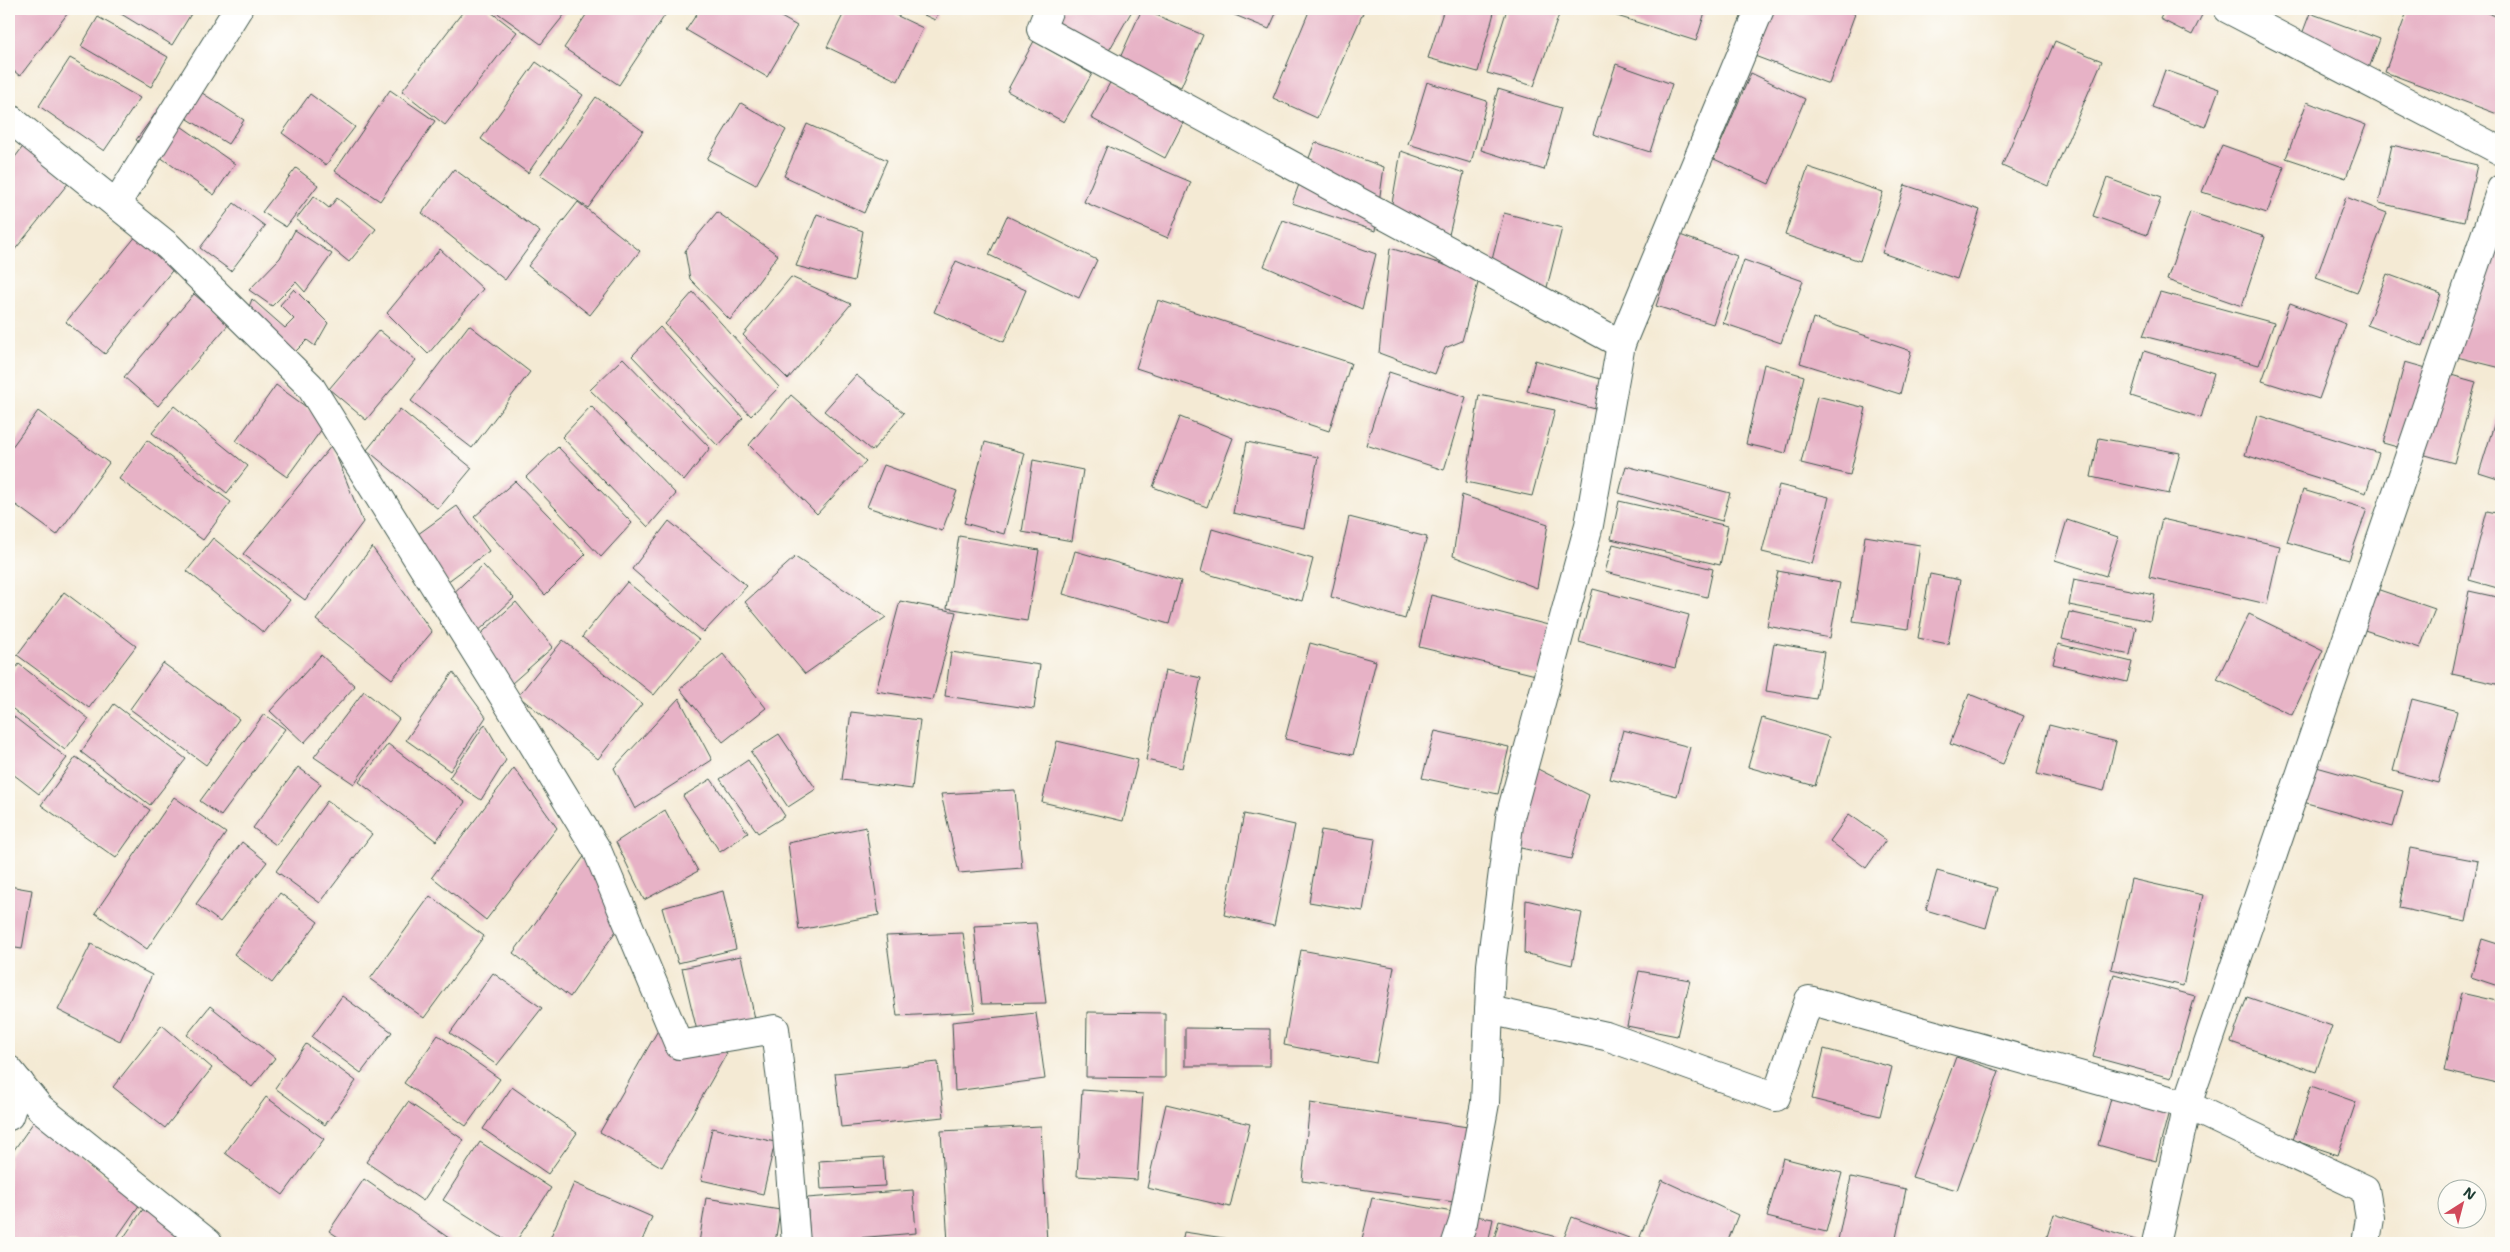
<svg xmlns="http://www.w3.org/2000/svg" width="2510" height="1252" viewBox="0 0 2510 1252" font-family="'Shantell Sans',sans-serif">
  <style>
    .building { fill: #e7b2c6 }
    .lines { fill: none; stroke-linecap: round; stroke-linejoin: round }
    .minor-casing { stroke: #3f574c; stroke-width: 30 }
    .minor { stroke: #fff; stroke-width: 28 }
  </style>
  <rect width="100%" height="100%" fill="#fdfcf7"/>
  <filter id="ink" filterUnits="userSpaceOnUse"><feTurbulence type="fractalNoise" baseFrequency=".02" numOctaves="2"/><feDisplacementMap in="SourceGraphic" scale="10" xChannelSelector="R" yChannelSelector="G"/><feConvolveMatrix kernelMatrix="1 2 1 2 8 2 1 2 1" color-interpolation-filters="sRGB"/></filter>
  <filter id="wash" filterUnits="userSpaceOnUse"><feTurbulence type="fractalNoise" baseFrequency=".0096" numOctaves="4" result="noise"/><feDisplacementMap in="SourceGraphic" scale="20" xChannelSelector="R" yChannelSelector="G"/><feGaussianBlur stdDeviation="1.12" result="paint"/><feColorMatrix in="noise" values="0 0 0 0 0 0 0 0 0 0 0 0 0 0 0 0 0 1.4 0 .05"/><feComposite in="paint" operator="in"/></filter>
  <g filter="url(#wash)">
    <rect width="100%" height="100%" fill="#f4ead4"/>
    <g id="blocks">
      <!-- building -->
      <g class="building">
        <path d="M9,9H71L20,76L9,67Z"/>
        <path d="M113,9H194L172,45Z"/>
        <path d="M465,9H487L517,32L445,125L402,91Z"/>
        <path d="M492,9H569L541,44Z"/>
        <path d="M590,9H669L619,85L564,48Z"/>
        <path d="M700,9H767L797,26L767,77L686,30Z"/>
        <path d="M846,9H883L923,28L898,81L827,47Z"/>
        <path d="M911,9H940L935,20Z"/>
        <path d="M1035,9H1133L1107,54L1033,12Z"/>
        <path d="M1142,9L1203,35L1181,87L1119,60Z"/>
        <path d="M1220,9H1278L1269,29Z"/>
        <path d="M1310,9H1352L1363,13L1317,118L1273,98Z"/>
        <path d="M1444,9H1495L1478,72L1428,58Z"/>
        <path d="M1507,9H1561L1534,86L1487,73Z"/>
        <path d="M1595,9H1706L1696,41Z"/>
        <path d="M1752,9H1843L1855,14L1829,84L1736,49Z"/>
        <path d="M2165,9H2205L2192,35L2160,19Z"/>
        <path d="M2408,9H2477L2501,18L2500,115L2385,72Z"/>
        <path d="M2310,13L2380,39L2366,76L2296,50Z"/>
        <path d="M98,17L168,57L151,87L81,46Z"/>
        <path d="M1034,41L1092,74L1064,122L1007,91Z"/>
        <path d="M2055,41L2102,61L2048,186L2002,166Z"/>
        <path d="M70,58L140,98L104,151L39,106Z"/>
        <path d="M536,62L583,95L528,173L481,139Z"/>
        <path d="M1616,64L1672,84L1650,152L1593,134Z"/>
        <path d="M2165,70L2219,89L2205,127L2152,107Z"/>
        <path d="M1751,73L1805,99L1769,184L1714,159Z"/>
        <path d="M1112,79L1185,119L1165,158L1091,118Z"/>
        <path d="M1427,82L1487,101L1471,163L1408,144Z"/>
        <path d="M196,89L244,120L228,144L180,114Z"/>
        <path d="M1498,89L1561,108L1544,170L1481,150Z"/>
        <path d="M390,90L435,121L380,201L335,171Z"/>
        <path d="M310,94L355,127L326,165L282,133Z"/>
        <path d="M596,97L643,131L588,208L540,175Z"/>
        <path d="M2307,102L2366,125L2346,178L2286,158Z"/>
        <path d="M741,103L786,130L756,185L707,159Z"/>
        <path d="M158,110L235,164L214,195L136,140Z"/>
        <path d="M807,124L887,160L864,213L784,176Z"/>
        <path d="M1315,142L1384,167L1375,231L1292,203Z"/>
        <path d="M25,144L70,181L9,257V165Z"/>
        <path d="M2222,145L2284,167L2267,213L2202,192Z"/>
        <path d="M2392,145L2477,165L2464,222L2379,203Z"/>
        <path d="M1107,146L1191,182L1168,238L1084,202Z"/>
        <path d="M1401,151L1464,173L1445,251L1387,232Z"/>
        <path d="M1808,167L1883,192L1860,261L1785,235Z"/>
        <path d="M296,168L318,185L286,227L262,212Z"/>
        <path d="M454,169L540,232L505,280L422,213Z"/>
        <path d="M2107,178L2161,198L2147,235L2093,216Z"/>
        <path d="M1905,185L1980,210L1957,279L1882,253Z"/>
        <path d="M314,196L329,208L337,198L376,229L349,262L296,219Z"/>
        <path d="M2346,197L2387,213L2357,293L2316,278Z"/>
        <path d="M578,202L640,251L590,315L528,266Z"/>
        <path d="M234,203L265,226L231,271L200,248Z"/>
        <path d="M717,212L778,255L730,320L690,279L685,251Z"/>
        <path d="M2190,212L2265,237L2242,306L2167,280Z"/>
        <path d="M1504,213L1562,228L1544,299L1486,283Z"/>
        <path d="M817,214L863,231L854,281L796,266Z"/>
        <path d="M1007,216L1097,260L1079,298L989,255Z"/>
        <path d="M1283,220L1376,254L1362,309L1264,266Z"/>
        <path d="M295,230L332,254L305,292L296,282L272,306L249,290L280,258Z"/>
        <path d="M137,235L175,267L105,354L66,322Z"/>
        <path d="M1680,235L1737,256L1713,324L1656,306Z"/>
        <path d="M2476,237L2501,243V368L2449,355Z"/>
        <path d="M1390,248L1480,276L1462,341L1445,348L1435,374L1379,353Z"/>
        <path d="M440,249L483,289L428,354L387,313Z"/>
        <path d="M1744,260L1803,281L1781,343L1723,323Z"/>
        <path d="M956,261L1026,290L1004,342L934,312Z"/>
        <path d="M2387,274L2441,294L2423,346L2367,325Z"/>
        <path d="M791,277L851,304L788,379L743,335Z"/>
        <path d="M294,289L328,323L315,346L307,340L289,358L246,315L252,299L285,328L294,319L280,305Z"/>
        <path d="M693,292L779,387L751,416L665,324Z"/>
        <path d="M2160,292L2274,323L2259,365L2143,336Z"/>
        <path d="M194,294L229,324L158,406L124,377Z"/>
        <path d="M1158,300L1351,363L1329,431L1136,368Z"/>
        <path d="M2290,303L2346,324L2319,399L2262,381Z"/>
        <path d="M1813,318L1911,351L1900,394L1800,363Z"/>
        <path d="M469,325L530,372L472,448L411,401Z"/>
        <path d="M660,327L743,418L718,446L632,356Z"/>
        <path d="M379,330L416,360L366,420L329,389Z"/>
        <path d="M2144,351L2214,373L2201,418L2131,396Z"/>
        <path d="M623,358L710,448L684,481L590,390Z"/>
        <path d="M1535,360L1611,382L1603,411L1527,391Z"/>
        <path d="M2405,362L2476,382L2454,463L2383,443Z"/>
        <path d="M1764,364L1804,376L1786,453L1746,444Z"/>
        <path d="M1389,372L1466,397L1444,470L1366,445Z"/>
        <path d="M856,375L904,413L872,451L824,411Z"/>
        <path d="M276,385L327,422L287,477L236,441Z"/>
        <path d="M791,395L866,461L817,514L749,445Z"/>
        <path d="M1479,395L1555,410L1532,496L1466,482Z"/>
        <path d="M1817,396L1866,408L1850,475L1801,463Z"/>
        <path d="M2501,402V480L2479,473Z"/>
        <path d="M174,406L248,466L227,493L152,433Z"/>
        <path d="M591,406L676,494L648,527L562,437Z"/>
        <path d="M400,409L472,468L438,509L367,450Z"/>
        <path d="M38,411L109,463L57,535L9,500V451Z"/>
        <path d="M2257,415L2379,453L2366,493L2245,455Z"/>
        <path d="M1180,417L1233,438L1207,507L1153,487Z"/>
        <path d="M2099,438L2180,453L2169,494L2091,477Z"/>
        <path d="M147,440L231,502L203,540L119,479Z"/>
        <path d="M985,442L1025,453L1004,534L964,523Z"/>
        <path d="M1247,442L1318,457L1304,528L1233,513Z"/>
        <path d="M332,445L363,522L305,600L243,554Z"/>
        <path d="M558,447L632,523L601,557L526,477Z"/>
        <path d="M1033,460L1083,470L1072,541L1022,532Z"/>
        <path d="M884,465L957,491L942,531L867,507Z"/>
        <path d="M1626,466L1730,493L1722,521L1619,493Z"/>
        <path d="M515,481L586,554L545,595L474,517Z"/>
        <path d="M1779,485L1829,497L1812,564L1762,552Z"/>
        <path d="M2303,490L2367,509L2349,560L2287,542Z"/>
        <path d="M1462,495L1548,524L1537,588L1453,556Z"/>
        <path d="M1619,501L1728,526L1720,565L1611,539Z"/>
        <path d="M457,506L489,551L447,582L414,537Z"/>
        <path d="M2487,511L2501,514V589L2469,580Z"/>
        <path d="M1349,517L1427,537L1405,619L1331,597Z"/>
        <path d="M2162,519L2280,546L2267,604L2149,577Z"/>
        <path d="M2067,520L2118,537L2106,576L2055,560Z"/>
        <path d="M669,521L747,586L704,632L632,569Z"/>
        <path d="M1212,529L1313,559L1302,601L1201,572Z"/>
        <path d="M959,536L1039,550L1027,621L947,608Z"/>
        <path d="M1865,536L1920,545L1908,629L1853,621Z"/>
        <path d="M213,538L290,600L264,633L187,571Z"/>
        <path d="M1613,544L1713,569L1707,597L1605,572Z"/>
        <path d="M372,547L432,632L392,679L316,620Z"/>
        <path d="M1075,551L1181,581L1169,624L1063,594Z"/>
        <path d="M795,557L886,617L805,674L745,602Z"/>
        <path d="M483,565L514,598L472,637L446,600Z"/>
        <path d="M1778,571L1840,583L1830,638L1767,626Z"/>
        <path d="M1930,574L1960,580L1948,644L1918,638Z"/>
        <path d="M2074,579L2155,595L2150,621L2069,605Z"/>
        <path d="M627,582L699,640L654,695L582,637Z"/>
        <path d="M2362,584L2435,609L2420,648L2349,625Z"/>
        <path d="M1593,589L1689,615L1675,668L1579,642Z"/>
        <path d="M2469,591L2501,598V685L2452,674Z"/>
        <path d="M64,592L136,646L89,708L17,655Z"/>
        <path d="M1431,595L1552,626L1540,676L1419,647Z"/>
        <path d="M900,601L956,612L933,700L876,691Z"/>
        <path d="M516,602L553,647L503,691L475,639Z"/>
        <path d="M2069,612L2136,627L2130,655L2062,639Z"/>
        <path d="M2249,614L2323,650L2292,715L2217,679Z"/>
        <path d="M563,640L642,704L598,759L518,696Z"/>
        <path d="M1310,643L1376,661L1353,755L1285,739Z"/>
        <path d="M1774,643L1824,652L1816,699L1766,691Z"/>
        <path d="M2058,644L2132,662L2127,682L2053,664Z"/>
        <path d="M951,652L1040,665L1034,709L945,696Z"/>
        <path d="M723,654L766,708L723,742L680,689Z"/>
        <path d="M321,655L355,686L304,743L270,711Z"/>
        <path d="M163,663L239,719L206,765L130,709Z"/>
        <path d="M19,664L89,719L65,750L9,706V677Z"/>
        <path d="M1165,670L1201,678L1182,768L1146,760Z"/>
        <path d="M453,672L486,717L450,771L406,740Z"/>
        <path d="M364,691L399,719L354,784L314,757Z"/>
        <path d="M1969,694L2024,716L2003,764L1950,744Z"/>
        <path d="M679,698L712,760L635,809L614,768Z"/>
        <path d="M2412,699L2457,711L2438,783L2393,771Z"/>
        <path d="M114,704L186,759L150,805L81,752Z"/>
        <path d="M851,712L920,720L912,789L842,780Z"/>
        <path d="M9,713L67,758L39,794L9,771Z"/>
        <path d="M264,714L285,729L221,816L200,801Z"/>
        <path d="M1762,718L1829,737L1815,786L1748,767Z"/>
        <path d="M485,724L506,760L481,800L449,778Z"/>
        <path d="M2049,725L2116,742L2104,791L2037,774Z"/>
        <path d="M1623,730L1690,747L1677,796L1610,779Z"/>
        <path d="M1435,731L1509,747L1498,794L1422,778Z"/>
        <path d="M779,734L816,789L788,807L751,752Z"/>
        <path d="M1057,741L1138,760L1123,821L1042,802Z"/>
        <path d="M388,744L465,802L436,841L359,782Z"/>
        <path d="M76,757L150,810L116,858L41,805Z"/>
        <path d="M748,760L785,816L758,833L720,779Z"/>
        <path d="M1532,766L1589,795L1571,859L1507,845Z"/>
        <path d="M2313,766L2403,791L2393,827L2303,802Z"/>
        <path d="M298,767L321,784L276,845L253,828Z"/>
        <path d="M514,768L557,828L486,920L432,877Z"/>
        <path d="M711,779L748,833L720,852L683,796Z"/>
        <path d="M1015,790L1022,868L959,873L941,794Z"/>
        <path d="M174,797L226,833L147,949L95,913Z"/>
        <path d="M327,801L372,834L320,903L276,871Z"/>
        <path d="M665,810L698,871L644,900L616,842Z"/>
        <path d="M1244,814L1295,825L1274,926L1224,915Z"/>
        <path d="M1849,814L1886,840L1866,868L1830,841Z"/>
        <path d="M866,827L879,915L799,930L788,843Z"/>
        <path d="M1321,830L1375,839L1363,911L1309,902Z"/>
        <path d="M242,842L267,862L220,922L196,904Z"/>
        <path d="M594,843L632,908L570,997L513,953Z"/>
        <path d="M2410,848L2478,861L2466,922L2399,908Z"/>
        <path d="M1937,871L1997,888L1986,928L1926,910Z"/>
        <path d="M2131,879L2203,895L2183,986L2111,969Z"/>
        <path d="M9,886L32,890L22,949L9,947Z"/>
        <path d="M723,891L736,949L678,963L662,908Z"/>
        <path d="M280,893L318,922L272,983L234,954Z"/>
        <path d="M430,896L484,936L424,1018L370,979Z"/>
        <path d="M1526,900L1582,913L1572,965L1524,953Z"/>
        <path d="M1036,923L1046,1003L982,1004L974,926Z"/>
        <path d="M963,933L975,1012L897,1016L886,936Z"/>
        <path d="M2482,939L2501,945V987L2471,977Z"/>
        <path d="M91,944L152,975L120,1041L58,1010Z"/>
        <path d="M1301,950L1394,967L1376,1063L1284,1045Z"/>
        <path d="M741,956L756,1023L698,1035L682,968Z"/>
        <path d="M1639,971L1690,980L1677,1036L1627,1026Z"/>
        <path d="M493,973L542,1008L497,1065L450,1033Z"/>
        <path d="M2114,974L2195,996L2171,1078L2093,1057Z"/>
        <path d="M2461,993L2501,1002V1084L2444,1071Z"/>
        <path d="M342,996L392,1032L361,1073L312,1037Z"/>
        <path d="M2247,997L2332,1026L2316,1072L2231,1042Z"/>
        <path d="M210,1006L275,1058L252,1087L187,1035Z"/>
        <path d="M1087,1012L1165,1013V1078L1086,1077Z"/>
        <path d="M1036,1013L1045,1079L955,1091L952,1022Z"/>
        <path d="M665,1018L727,1053L662,1167L600,1132Z"/>
        <path d="M162,1025L212,1068L165,1128L113,1087Z"/>
        <path d="M1185,1028L1270,1029V1066H1185Z"/>
        <path d="M438,1035L500,1079L466,1126L404,1083Z"/>
        <path d="M306,1044L356,1081L325,1125L275,1088Z"/>
        <path d="M1824,1049L1892,1067L1880,1116L1812,1099Z"/>
        <path d="M1956,1057L1999,1071L1957,1190L1912,1177Z"/>
        <path d="M938,1062L944,1117L841,1127L835,1073Z"/>
        <path d="M2311,1086L2356,1102L2338,1155L2293,1140Z"/>
        <path d="M512,1087L577,1133L548,1174L483,1129Z"/>
        <path d="M1082,1090L1143,1094L1137,1180L1077,1176Z"/>
        <path d="M2112,1095L2169,1111L2156,1161L2098,1145Z"/>
        <path d="M266,1097L324,1139L283,1195L225,1153Z"/>
        <path d="M408,1102L464,1140L423,1201L366,1162Z"/>
        <path d="M1310,1103L1474,1128L1461,1203L1302,1181Z"/>
        <path d="M1166,1104L1250,1124L1230,1207L1147,1188Z"/>
        <path d="M35,1120L140,1204L113,1243H9V1157Z"/>
        <path d="M1041,1126L1047,1243H948L941,1131Z"/>
        <path d="M712,1128L775,1142L763,1194L701,1180Z"/>
        <path d="M480,1142L551,1188L515,1243H510L443,1200Z"/>
        <path d="M883,1157L885,1186L821,1189L819,1161Z"/>
        <path d="M1783,1158L1842,1173L1826,1232L1767,1217Z"/>
        <path d="M1851,1177L1906,1189L1895,1243H1854L1838,1240Z"/>
        <path d="M364,1179L456,1243H347L329,1231Z"/>
        <path d="M1662,1180L1738,1215L1727,1243H1654L1640,1237Z"/>
        <path d="M574,1183L652,1217L641,1243H548Z"/>
        <path d="M913,1190L916,1233L810,1242L807,1198Z"/>
        <path d="M706,1198L780,1210L775,1243H699Z"/>
        <path d="M1372,1198L1493,1219L1488,1243H1361Z"/>
        <path d="M150,1199L210,1243H120Z"/>
        <path d="M2054,1214L2145,1243H2045Z"/>
        <path d="M1572,1217L1637,1241L1636,1243H1562Z"/>
        <path d="M1499,1221L1556,1237L1554,1243H1493Z"/>
        <path d="M1184,1232L1250,1242V1243H1182Z"/>
      </g>
    </g>
  </g>
  <g filter="url(#ink)">
    <use href="#blocks" fill-opacity="0" stroke="#3f574c" stroke-width="1"/>
    <g class="lines">
      <defs>
        <g id="minor">
          <path d="M1049,9L1041,29L1621,344"/>
          <path d="M2228,9L2501,151"/>
          <path d="M9,118L168,246L310,386L525,731L597,850L679,1045L775,1029L786,1123L796,1243"/>
          <path d="M116,204L238,9"/>
          <path d="M1489,1010L1606,1036L1776,1097L1809,1000L2187,1105L2365,1189L2370,1218L2366,1243"/>
          <path d="M9,1070L40,1108L208,1243"/>
          <path d="M9,1116L20,1083"/>
          <path d="M1456,1243L1463,1222L1485,1103L1491,965L1510,817L1589,525L1621,344L1760,9"/>
          <path d="M2156,1243L2187,1105L2501,189"/>
        </g>
      </defs>
      <!-- minor casing -->
      <use href="#minor" class="minor-casing"/>
      <!-- minor -->
      <use href="#minor" class="minor"/>
    </g>
  </g>
  <!-- margin -->
  <rect width="2510" height="1252" fill="none" stroke="#fdfcf7" stroke-width="30"/>
  <!-- north arrow -->
  <g transform="translate(2462 1204) rotate(36)"><circle r="24" fill="#fdfcf7" stroke="#a4b0a9"/>
  <path d="M0-4L9 19L0 12L-9 19Z" fill="#d1495b"/>
  <text y="-8" font-size="14" font-weight="bold" text-anchor="middle" fill="#1f3d34">N</text>
  </g>
</svg>
